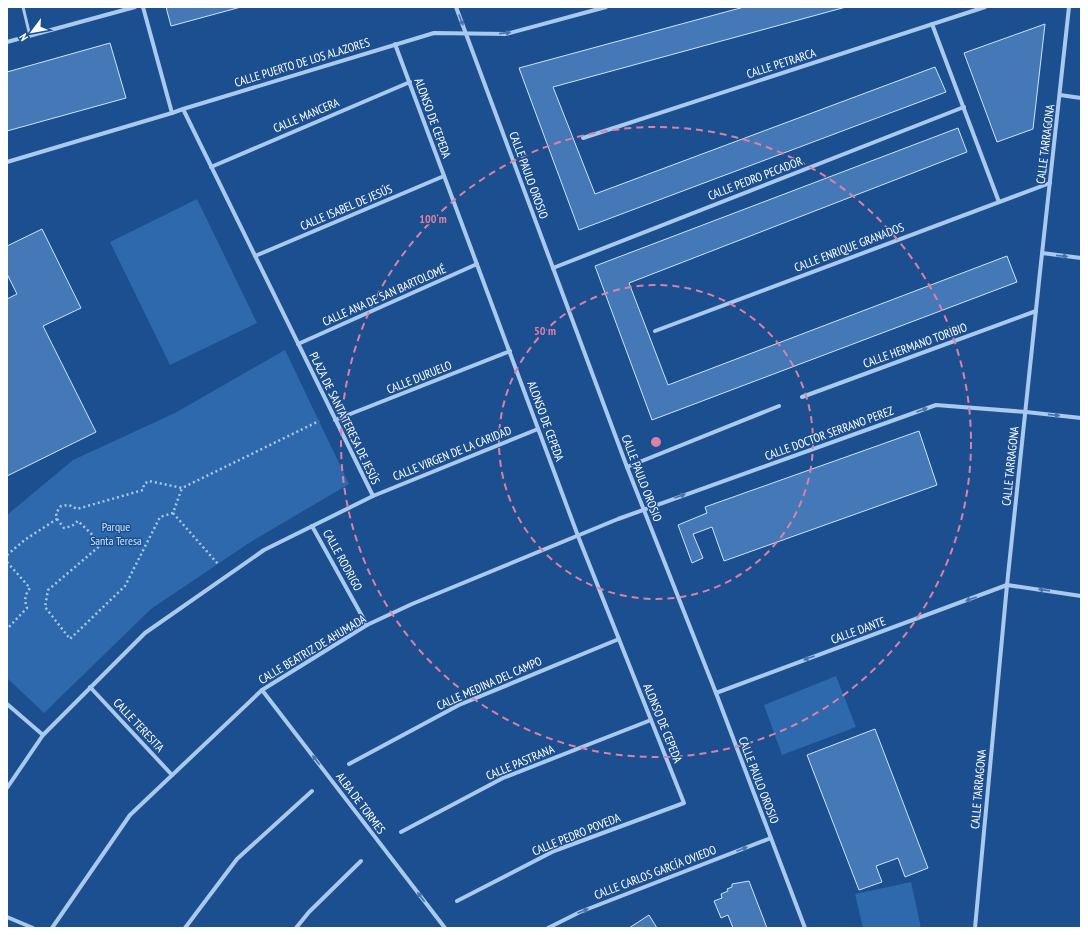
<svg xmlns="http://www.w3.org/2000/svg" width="1088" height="935" viewBox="0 0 1088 935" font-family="'PT Sans Narrow',sans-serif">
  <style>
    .green { fill: #2e69ad }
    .building { fill: #4478b7; stroke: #cfe3fa }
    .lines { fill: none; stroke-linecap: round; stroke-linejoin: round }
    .path { stroke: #a9c9ee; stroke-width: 2.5; stroke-dasharray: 2 3; stroke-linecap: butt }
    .lane { stroke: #a9c9ee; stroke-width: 3 }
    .street { stroke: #a9c9ee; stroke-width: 4 }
    .oneway { fill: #4674ac }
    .ring { fill: none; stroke: #dd80a5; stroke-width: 2; stroke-dasharray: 7 5 }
    .labels { text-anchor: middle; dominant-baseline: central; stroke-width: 3; stroke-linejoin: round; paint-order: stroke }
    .street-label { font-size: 12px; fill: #fff; stroke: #1b4f8f }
    .park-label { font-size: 12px; fill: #cfe3fa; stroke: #1b4f8f }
    .centre { fill: #dd80a5; stroke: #1b4f8f; stroke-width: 2 }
    .ring-label { font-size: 12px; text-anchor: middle; font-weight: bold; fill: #dd80a5; stroke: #1b4f8f; stroke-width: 3; stroke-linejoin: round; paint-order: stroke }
  </style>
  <rect width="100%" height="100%" fill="#1b4f8f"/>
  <!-- green -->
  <g class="green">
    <path d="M197,199L257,323L170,365L110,242Z"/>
    <path d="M285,350L349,484L249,543L151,609L44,713L7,678V515L73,460L175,413Z"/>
    <path d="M836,676L856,727L782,755L764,705Z"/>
    <path d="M911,882L921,928H863L855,894Z"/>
  </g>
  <!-- building -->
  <g class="building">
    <path d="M166,7H241L171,26Z"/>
    <path d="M744,7H846L553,87L595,194L935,67L946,92L579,230L519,68Z"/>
    <path d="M1045,24L1033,129L997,142L964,53Z"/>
    <path d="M110,43L126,98L7,131V72Z"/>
    <path d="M958,128L967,152L629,283L668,385L1007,256L1017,282L652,420L595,266Z"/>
    <path d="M42,229L81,308L43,326L96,432L7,476V299L17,294L7,274V246Z"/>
    <path d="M919,431L937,485L724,561L712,527L693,534L703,558L692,563L678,525L707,513L705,507Z"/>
    <path d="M875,729L928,868L905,877L898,858L876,866L882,882L859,890L807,755Z"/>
    <path d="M749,881L767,928H733L728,915L721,918L714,901L722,898L721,894L728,891L727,889L732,887V884Z"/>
    <path d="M649,915L657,928H629Z"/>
  </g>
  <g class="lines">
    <!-- path -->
    <g class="path">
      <path d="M173,513L218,564"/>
      <path d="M57,519L64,528L72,526L78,521L102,544L48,590L45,607L70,639L125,586L160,517L173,513L182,488"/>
      <path d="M7,555L26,539L57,519L56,513L61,506L69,505L77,509L143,490L144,484L149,481L182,488L319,421"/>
      <path d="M7,562L30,588C25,595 24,599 27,608L7,629"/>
    </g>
    <!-- lane -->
    <path class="lane" d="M23,7L30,36"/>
    <!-- street -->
    <g class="street">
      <path d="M143,7L172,113"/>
      <path d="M456,7L627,467L716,693L805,928"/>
      <path d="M932,24L999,202"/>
      <path d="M7,42L135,7"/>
      <path d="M395,44L578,536L684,803L554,851L457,901"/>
      <path d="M1060,95L1081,98"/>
      <path d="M583,138L985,7"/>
      <path d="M7,162L172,113L183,109L434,33L506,34L606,7"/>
      <path d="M211,167L410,82"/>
      <path d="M1042,253L1081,258"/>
      <path d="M255,256L444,176"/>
      <path d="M553,268L964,107"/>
      <path d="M655,331L1050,183"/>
      <path d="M298,344L477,264"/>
      <path d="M802,397L1036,311"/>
      <path d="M335,420L510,351"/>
      <path d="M627,467L779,406"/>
      <path d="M373,496L538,429"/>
      <path d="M312,526L367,625"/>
      <path d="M90,687L172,775"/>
      <path d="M262,690L445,928"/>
      <path d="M716,693L1007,585L1081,596"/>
      <path d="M7,704L43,735"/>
      <path d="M349,764L459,705L619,639"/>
      <path d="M7,788L43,735L145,633L264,550L373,496L183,109"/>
      <path d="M401,832L503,778L651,720"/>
      <path d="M7,917L33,928"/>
      <path d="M52,928L130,815L262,690L367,625L412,604L618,519L936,405L1026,412L1081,418"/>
      <path d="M185,928L237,859L312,791"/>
      <path d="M296,928L309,912L361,861"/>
      <path d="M548,928L580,912L771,838"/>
      <path d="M975,928L1007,585L1040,272L1069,7"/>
    </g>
  </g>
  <!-- one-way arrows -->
  <defs><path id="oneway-solid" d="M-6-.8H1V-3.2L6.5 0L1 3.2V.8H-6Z"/></defs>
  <g class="oneway">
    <use href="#oneway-solid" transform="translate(461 20) rotate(69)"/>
    <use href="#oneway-solid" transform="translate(505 33) rotate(-6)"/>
    <use href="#oneway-solid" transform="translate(1062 256) rotate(6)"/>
    <use href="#oneway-solid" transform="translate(922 410) rotate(-20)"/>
    <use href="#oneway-solid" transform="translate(1054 415) rotate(6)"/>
    <use href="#oneway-solid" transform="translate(680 496) rotate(-20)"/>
    <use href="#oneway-solid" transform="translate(1044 590) rotate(-172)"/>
    <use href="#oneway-solid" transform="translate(971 599) rotate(160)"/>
    <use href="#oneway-solid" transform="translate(809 658) rotate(160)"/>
    <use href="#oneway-solid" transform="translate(316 760) rotate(-127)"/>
    <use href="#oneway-solid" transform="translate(742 849) rotate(-21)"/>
    <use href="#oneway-solid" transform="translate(421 897) rotate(-127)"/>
    <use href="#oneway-solid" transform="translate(583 911) rotate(-23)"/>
  </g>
  <!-- distance rings -->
  <g class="ring">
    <circle cx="656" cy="442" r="157"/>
    <circle cx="656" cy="442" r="315"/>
  </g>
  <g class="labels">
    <!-- street labels -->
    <g class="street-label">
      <text transform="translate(302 62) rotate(-17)">CALLE PUERTO DE LOS ALAZORES</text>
      <text transform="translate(781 63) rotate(-18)">CALLE PETRARCA</text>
      <text transform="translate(306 115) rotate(-23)">CALLE MANCERA</text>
      <text transform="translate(433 118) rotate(70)">ALONSO DE CEPEDA</text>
      <text transform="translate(1045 144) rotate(-83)">CALLE TARRAGONA</text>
      <text transform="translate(529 175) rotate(70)">CALLE PAULO OROSIO</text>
      <text transform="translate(755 178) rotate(-21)">CALLE PEDRO PECADOR</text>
      <text transform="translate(346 207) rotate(-23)">CALLE ISABEL DE JESÚS</text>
      <text transform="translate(849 247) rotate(-21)">CALLE ENRIQUE GRANADOS</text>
      <text transform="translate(384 295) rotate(-24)">CALLE ANA DE SAN BARTOLOMÉ</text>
      <text transform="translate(915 345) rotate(-20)">CALLE HERMANO TORIBIO</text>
      <text transform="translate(419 377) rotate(-22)">CALLE DURUELO</text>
      <text transform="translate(345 418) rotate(64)">PLAZA DE SANTA TERESA DE JESÚS</text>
      <text transform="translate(546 421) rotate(70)">ALONSO DE CEPEDA</text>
      <text transform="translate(829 433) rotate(-20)">CALLE DOCTOR SERRANO PEREZ</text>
      <text transform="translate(452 453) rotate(-22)">CALLE VIRGEN DE LA CARIDAD</text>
      <text transform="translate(1010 466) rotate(-84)">CALLE TARRAGONA</text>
      <text transform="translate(642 478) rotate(69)">CALLE PAULO OROSIO</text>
      <text transform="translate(343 560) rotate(61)">CALLE RODRIGO</text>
      <text transform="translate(858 630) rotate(-20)">CALLE DANTE</text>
      <text transform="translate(312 649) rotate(-31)">CALLE BEATRIZ DE AHUMADA</text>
      <text transform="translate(489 683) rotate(-24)">CALLE MEDINA DEL CAMPO</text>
      <text transform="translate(663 723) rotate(68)">ALONSO DE CEPEDA</text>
      <text transform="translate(139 725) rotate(47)">CALLE TERESITA</text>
      <text transform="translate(520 762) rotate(-23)">CALLE PASTRANA</text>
      <text transform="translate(759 780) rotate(69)">CALLE PAULO OROSIO</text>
      <text transform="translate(978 789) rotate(-85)">CALLE TARRAGONA</text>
      <text transform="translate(361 803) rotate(53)">ALBA DE TORMES</text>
      <text transform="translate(576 834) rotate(-22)">CALLE PEDRO POVEDA</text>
      <text transform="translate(655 872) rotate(-21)">CALLE CARLOS GARCÍA OVIEDO</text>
    </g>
    <!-- park labels -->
    <g class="park-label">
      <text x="116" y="526">Parque<tspan x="116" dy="14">Santa Teresa</tspan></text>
    </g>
  </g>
  <circle cx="656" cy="442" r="6" class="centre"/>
  <g class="ring-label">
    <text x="433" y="223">100 m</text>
    <text x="545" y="335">50 m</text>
  </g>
  <!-- border -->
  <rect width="1088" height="935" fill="none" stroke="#ffffff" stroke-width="16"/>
  <!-- north arrow -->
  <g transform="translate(32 32) rotate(238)" stroke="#1b4f8f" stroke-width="3" paint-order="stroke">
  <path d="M0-3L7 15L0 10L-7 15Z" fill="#ffffff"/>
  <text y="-6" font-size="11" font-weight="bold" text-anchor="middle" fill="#ffffff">N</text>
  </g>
</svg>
